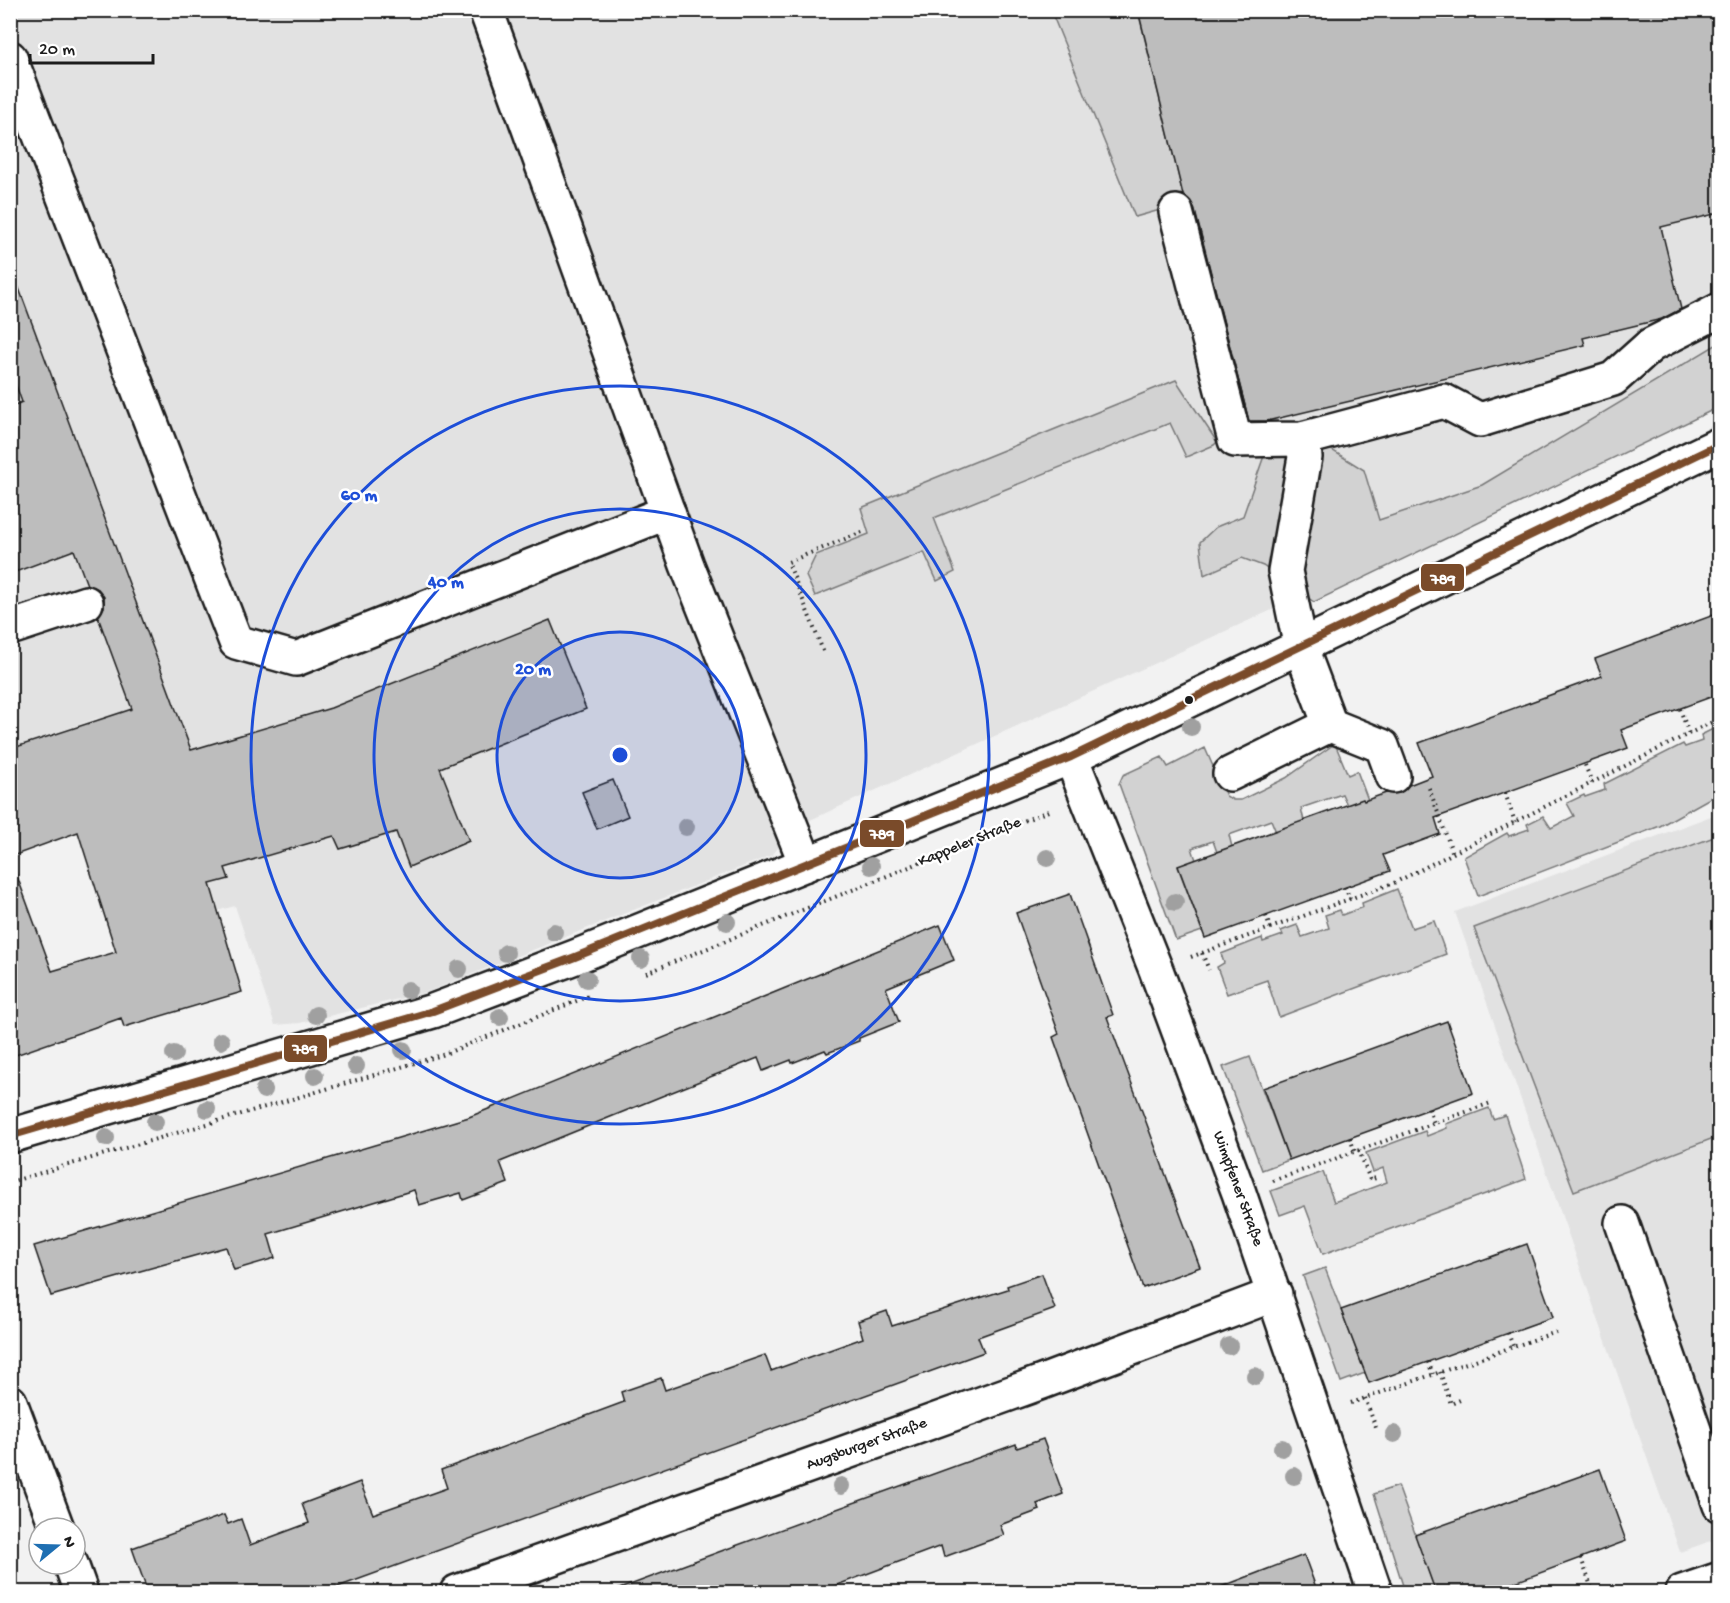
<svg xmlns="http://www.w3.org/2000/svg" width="1730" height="1603" viewBox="0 0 1730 1603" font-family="'Gochi Hand',sans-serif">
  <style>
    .built { fill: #e2e2e2 }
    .green { fill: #d2d2d2; stroke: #777; stroke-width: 1.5 }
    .building { fill: #bdbdbd; stroke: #1c1c1c; stroke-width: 1.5 }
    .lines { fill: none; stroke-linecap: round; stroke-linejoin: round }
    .minor-casing { stroke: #1c1c1c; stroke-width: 38 }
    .path { stroke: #1c1c1c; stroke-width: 4; stroke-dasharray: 1.5 4.5; stroke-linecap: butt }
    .minor { stroke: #fff; stroke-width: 33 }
    .bus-1-casing { stroke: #fff; stroke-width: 12 }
    .bus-1 { stroke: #7a4b2a; stroke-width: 8 }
    .tree { fill: #a0a0a0 }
    .ring { fill: none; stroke: #1d4ed8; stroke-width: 3 }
    .bus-dot { fill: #1c1c1c; stroke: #fff; stroke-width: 2 }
    .labels { text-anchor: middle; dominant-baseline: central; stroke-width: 5; stroke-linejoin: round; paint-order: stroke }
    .street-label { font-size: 16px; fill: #1c1c1c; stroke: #fff }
    .centre { fill: #1d4ed8; stroke: #fff; stroke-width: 3 }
    .ring-label { font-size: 18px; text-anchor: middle; font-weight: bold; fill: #1d4ed8; stroke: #fff; stroke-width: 5; stroke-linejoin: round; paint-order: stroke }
    .line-badge { stroke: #fff; stroke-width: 2 }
    .badge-label { font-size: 16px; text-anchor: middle; font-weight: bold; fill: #fff }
  </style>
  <rect width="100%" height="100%" fill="#f2f2f2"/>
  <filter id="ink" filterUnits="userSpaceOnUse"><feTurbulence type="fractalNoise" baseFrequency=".0167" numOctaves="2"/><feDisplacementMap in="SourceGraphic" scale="12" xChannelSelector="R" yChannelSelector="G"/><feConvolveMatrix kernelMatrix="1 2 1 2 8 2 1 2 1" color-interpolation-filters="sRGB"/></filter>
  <g filter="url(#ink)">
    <!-- built -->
    <g class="built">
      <path d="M11,11H1719V351L1307,594L797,826L772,855L427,992L300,1023L275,1025L235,906L160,926L98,718L11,749Z"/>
      <path d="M1719,813V1538L1680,1552L1455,912Z"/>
    </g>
    <!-- green -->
    <g class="green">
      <path d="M1051,11H1138L1185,203L1135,217Z"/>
      <path d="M1719,343V407L1314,602L1263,566L1242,558L1204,575L1200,542L1216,527L1243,516L1265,453L1327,447L1364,470L1379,520L1482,485Z"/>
      <path d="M1176,380L1217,442L1214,445L1186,457L1170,423L934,518L955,572L937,581L924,552L815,596L806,576L816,555L869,534L861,508Z"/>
      <path d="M1715,728L1719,739V793L1660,826L1478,896L1464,857L1507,833L1509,836L1529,829L1527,824L1543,816L1551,828L1574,816L1567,803L1584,795L1585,797L1605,790L1604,784L1683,744L1685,747L1702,741L1701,735Z"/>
      <path d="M1333,745L1336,746L1348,775L1357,771L1368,800L1347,805L1342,794L1301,808L1304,821L1276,832L1271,820L1229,835L1232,847L1217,852L1213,841L1192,848L1196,860L1178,867L1202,931L1176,940L1119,784L1123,775L1162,757L1168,767L1205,748L1226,796L1233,800H1241L1286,778Z"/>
      <path d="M1719,835V1136L1574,1191L1474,928Z"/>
      <path d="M1397,889L1412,928L1434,921L1446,954L1279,1017L1267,980L1227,994L1217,967L1224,963L1221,954L1262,938L1263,942L1283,935L1281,931L1297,925L1302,937L1329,928L1325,915L1340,910L1342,915L1363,907L1362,903Z"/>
      <path d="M1250,1057L1289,1160L1262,1170L1223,1067Z"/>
      <path d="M1489,1108L1493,1119L1505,1115L1526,1179L1323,1254L1305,1206L1280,1215L1271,1191L1323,1172L1334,1202L1387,1182L1383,1168L1373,1172L1366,1153L1425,1131L1427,1136L1447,1128L1446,1124Z"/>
      <path d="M1325,1268L1365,1373L1341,1382L1303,1276Z"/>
      <path d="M1398,1486L1436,1592H1405L1374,1494Z"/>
    </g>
    <!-- building -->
    <g class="building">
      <path d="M1138,10H1719V213L1661,227L1681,309L1662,319L1583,338L1585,345L1267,421H1249L1194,207L1183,195Z"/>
      <path d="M10,275H14L191,750L331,708L550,620L586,709L440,768L469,841L409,867L396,832L340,849L334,836L225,868L229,879L210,884L242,992L124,1027L121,1018L10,1057V869L14,868L52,971L116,952L78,832L10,857V749L132,709L98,617L104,607V597L98,589L87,585L74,550L10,574V407L22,402L10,369Z"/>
      <path d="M1719,613V694L1621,730L1628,748L1435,818L1440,834L1383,855L1390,871L1205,938L1178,866L1363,799L1364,801L1386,793H1400L1409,785L1432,776L1419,743L1602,676L1595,659Z"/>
      <path d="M613,780L628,816L597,829L582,792Z"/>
      <path d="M1070,894L1113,1015L1107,1017L1200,1267L1143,1288L1053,1037L1059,1034L1016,913Z"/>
      <path d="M940,925L954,960L886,988L899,1022L859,1038V1041L827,1053L825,1050L792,1063L791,1060L763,1071L758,1058L662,1096L500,1162L508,1183L463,1200L461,1193L419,1205L414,1190L268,1234L275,1258L234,1270L226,1247L51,1296L34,1246L469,1117Z"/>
      <path d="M1447,1021L1473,1093L1289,1160L1263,1088Z"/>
      <path d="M1527,1244L1553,1317L1369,1383L1341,1310Z"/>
      <path d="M1042,1274L1055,1309L978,1337L984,1352L321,1593H148L132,1548L224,1515L228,1524L241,1519L250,1545L309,1523L302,1504L360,1482L373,1514L447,1488L441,1470L624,1402L621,1392L661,1378L665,1390L765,1355L771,1371L863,1338L858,1321L887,1311L892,1326L1008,1289L1007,1286Z"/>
      <path d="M1043,1439L1063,1494L1037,1504L1040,1510L1000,1525L1004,1535L944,1557L941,1546L816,1593H619V1589L724,1550L1016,1444L1017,1448Z"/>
      <path d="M1600,1469L1626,1541L1486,1593H1436L1415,1535Z"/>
      <path d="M1304,1555L1318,1593H1214L1213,1590Z"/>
    </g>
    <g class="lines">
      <defs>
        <g id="minor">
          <path d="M486,10L687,565L806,864"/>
          <path d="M10,58L236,642L296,659L668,512"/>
          <path d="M1176,212L1235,440L1302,439L1444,401L1480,420L1613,379L1651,345L1720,310"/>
          <path d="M10,628L86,603"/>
          <path d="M1330,725L1382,746L1393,776"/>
          <path d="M1071,757L1156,970L1239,1193L1375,1592"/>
          <path d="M1230,774L1330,725L1301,648L1285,571L1305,457L1302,439"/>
          <path d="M10,1136L433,1011L575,957L1071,757L1720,444"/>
          <path d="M1622,1223L1720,1505"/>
          <path d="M10,1402L57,1528"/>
          <path d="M71,1564L81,1592"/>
          <path d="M457,1592L1042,1382L1275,1294"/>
          <path d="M1682,1592L1720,1579"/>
        </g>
      </defs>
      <!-- minor casing -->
      <use href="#minor" class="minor-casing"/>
      <!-- path -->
      <g class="path">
        <path d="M823,651L788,562L865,531"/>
        <path d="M1680,709L1689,734"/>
        <path d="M1585,765L1592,783"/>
        <path d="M1429,788L1453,854"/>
        <path d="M1505,793L1515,822"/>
        <path d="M1345,887L1350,899"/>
        <path d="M1266,916L1270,928"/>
        <path d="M1202,953L1209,970"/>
        <path d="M1191,957L1396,882L1720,718"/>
        <path d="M646,973L1051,810"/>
        <path d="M1429,1109L1434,1123"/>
        <path d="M1350,1138L1355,1152"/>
        <path d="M1359,1150L1370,1180L1379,1177"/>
        <path d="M1273,1181L1491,1103"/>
        <path d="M10,1182L442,1055L589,996"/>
        <path d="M1508,1333L1513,1346"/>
        <path d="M1428,1362L1433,1374"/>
        <path d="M1440,1372L1451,1404L1460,1400"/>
        <path d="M1365,1398L1376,1428"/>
        <path d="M1351,1403L1556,1332"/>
        <path d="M1581,1558L1593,1592"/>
        <path d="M1502,1587L1504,1592"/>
      </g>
      <!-- minor -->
      <use href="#minor" class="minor"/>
      <defs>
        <path id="bus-1" d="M10,1136L433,1011L575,957L1071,757L1720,444"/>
      </defs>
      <!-- bus-1 casing -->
      <use href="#bus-1" class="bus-1-casing"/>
      <!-- bus-1 -->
      <use href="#bus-1" class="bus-1"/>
    </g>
    <!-- trees -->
    <g class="tree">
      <circle cx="1191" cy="727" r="9"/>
      <circle cx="686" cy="827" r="9"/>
      <circle cx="1047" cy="858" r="9"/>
      <circle cx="871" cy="866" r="9"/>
      <circle cx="1175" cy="902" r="9"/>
      <circle cx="727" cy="922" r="9"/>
      <circle cx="554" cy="932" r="9"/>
      <circle cx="506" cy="953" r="9"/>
      <circle cx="641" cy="959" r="9"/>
      <circle cx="459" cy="969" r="9"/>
      <circle cx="587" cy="979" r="9"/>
      <circle cx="408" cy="990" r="9"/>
      <circle cx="316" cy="1015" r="9"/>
      <circle cx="500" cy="1017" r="9"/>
      <circle cx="221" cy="1041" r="9"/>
      <circle cx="403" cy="1050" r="9"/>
      <circle cx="174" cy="1054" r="9"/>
      <circle cx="356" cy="1066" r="9"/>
      <circle cx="315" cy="1076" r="9"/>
      <circle cx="264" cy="1090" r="9"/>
      <circle cx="207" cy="1109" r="9"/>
      <circle cx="155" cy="1122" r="9"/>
      <circle cx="106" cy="1138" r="9"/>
      <circle cx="1229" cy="1346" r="9"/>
      <circle cx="1255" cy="1376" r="9"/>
      <circle cx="1394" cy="1434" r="9"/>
      <circle cx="1282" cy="1448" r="9"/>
      <circle cx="1294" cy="1476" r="9"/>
      <circle cx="841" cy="1486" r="9"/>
    </g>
  </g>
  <!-- distance rings -->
  <circle cx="620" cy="755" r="123" fill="#1d4ed8" fill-opacity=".12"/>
  <g class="ring">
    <circle cx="620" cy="755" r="123"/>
    <circle cx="620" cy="755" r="246"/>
    <circle cx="620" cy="755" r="369"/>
  </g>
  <!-- markers -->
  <circle class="bus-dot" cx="1189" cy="700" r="5"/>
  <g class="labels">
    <!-- street labels -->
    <g class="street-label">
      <text transform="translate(970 843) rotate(-22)">Kappeler Straße</text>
      <text transform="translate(1237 1189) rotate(70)">Wimpfener Straße</text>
      <text transform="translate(867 1445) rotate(-20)">Augsburger Straße</text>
    </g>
  </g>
  <circle cx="620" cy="755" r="9" class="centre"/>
  <g class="ring-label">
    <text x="359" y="500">60 m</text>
    <text x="446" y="587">40 m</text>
    <text x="533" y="674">20 m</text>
  </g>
  <g class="line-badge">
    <rect x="1420" y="563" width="45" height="29" rx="6" fill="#7a4b2a"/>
    <rect x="859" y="819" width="46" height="29" rx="6" fill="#7a4b2a"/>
    <rect x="283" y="1034" width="45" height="29" rx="6" fill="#7a4b2a"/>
  </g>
  <g class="badge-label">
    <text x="1443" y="584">789</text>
    <text x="882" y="839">789</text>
    <text x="305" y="1054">789</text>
  </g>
  <!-- margin -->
  <rect width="1730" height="1603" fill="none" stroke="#fff" stroke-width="36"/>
  <rect x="18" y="18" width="1694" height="1567" fill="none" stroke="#1c1c1c" stroke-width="2" filter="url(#ink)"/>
  <!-- north arrow -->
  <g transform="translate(57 1546) rotate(71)"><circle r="28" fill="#ffffff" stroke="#a4a4a4" stroke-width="1.5"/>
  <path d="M0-4.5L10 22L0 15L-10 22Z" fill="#1f6fb2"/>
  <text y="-9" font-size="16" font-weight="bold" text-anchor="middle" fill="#1c1c1c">N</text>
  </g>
  <!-- scale -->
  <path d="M30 54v9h123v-9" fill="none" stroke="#1c1c1c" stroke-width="3"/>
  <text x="39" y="54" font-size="18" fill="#1c1c1c" stroke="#ffffff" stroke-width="4.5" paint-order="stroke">20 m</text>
</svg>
